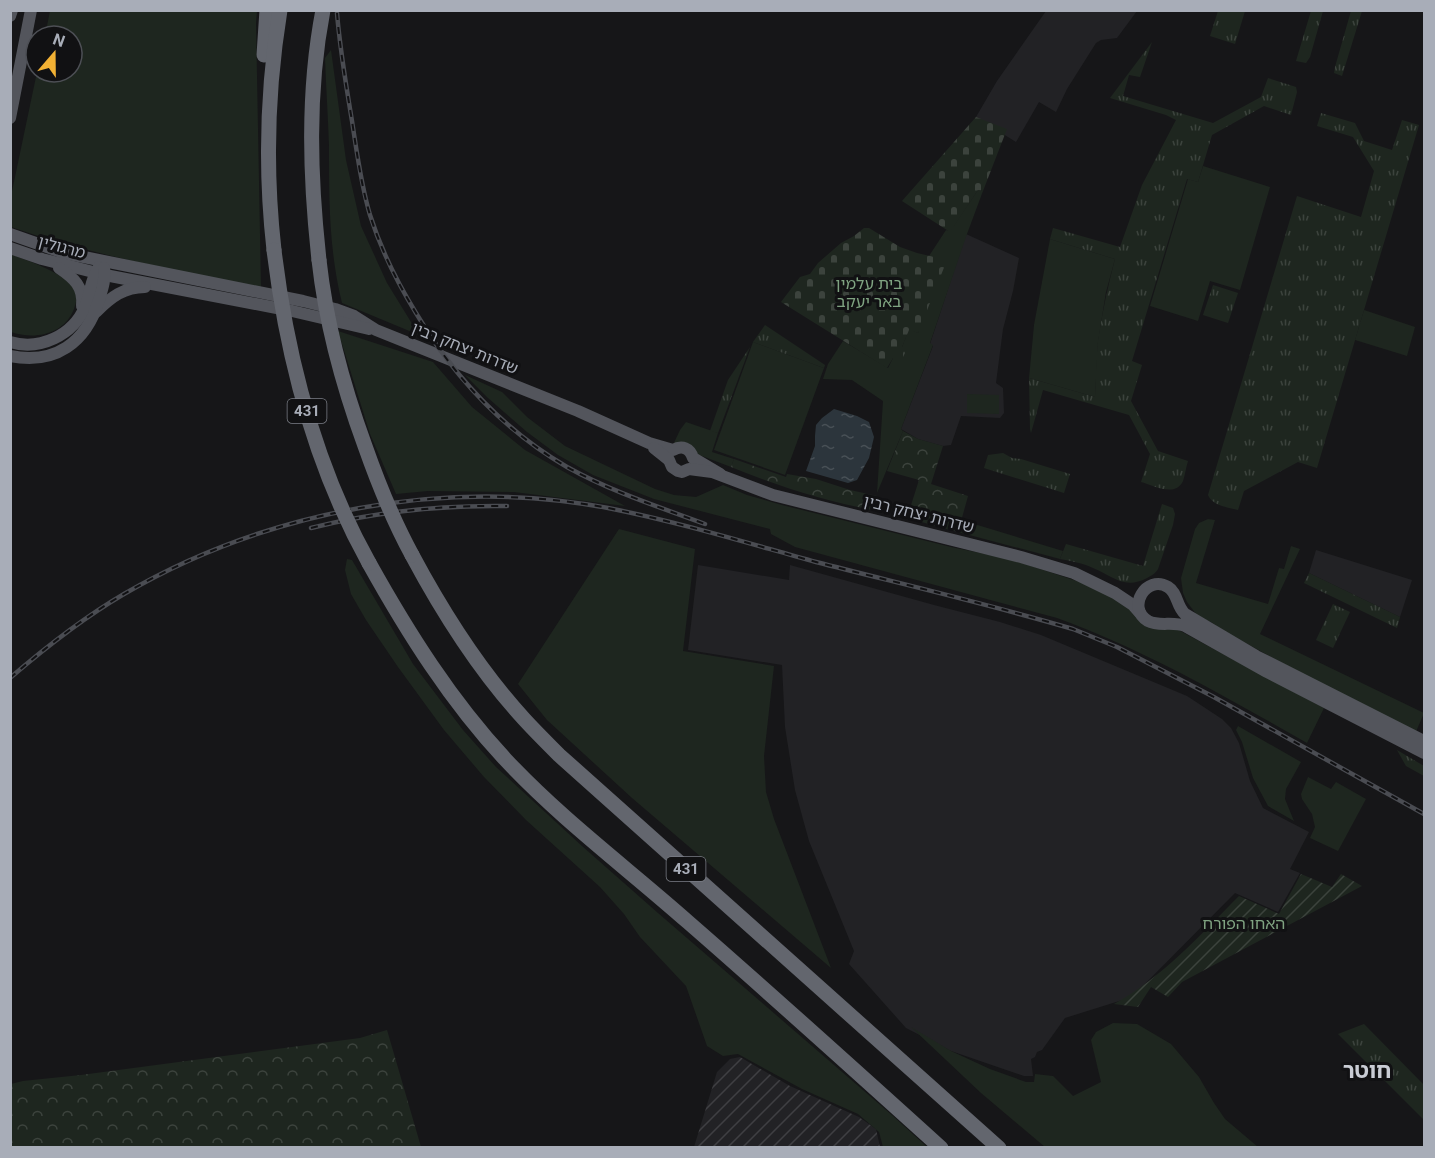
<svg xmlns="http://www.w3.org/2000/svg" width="1435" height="1158" viewBox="0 0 1435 1158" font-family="Roboto,'Noto Sans Hebrew',sans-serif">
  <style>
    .built { fill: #222225 }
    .industrial { fill: url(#industrial-furrows) }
    .grass { fill: #1e261f }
    .forest { fill: url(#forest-crowns) }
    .cemetery { fill: url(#cemetery-stones) }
    .park { fill: url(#park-tufts) }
    .garden { fill: url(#garden-furrows) }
    .water { fill: url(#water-ripples) }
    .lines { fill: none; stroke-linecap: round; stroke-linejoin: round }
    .major { stroke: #53555c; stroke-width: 12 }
    .highway { stroke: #63666e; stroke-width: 15 }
    .rail-casing { stroke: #4a4c52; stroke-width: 4.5 }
    .rail { stroke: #111113; stroke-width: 2; stroke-dasharray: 7; stroke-linecap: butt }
    .highway-bridge { stroke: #63666e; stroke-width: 15 }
    .labels { text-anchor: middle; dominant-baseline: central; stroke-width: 6; stroke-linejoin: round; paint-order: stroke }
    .shield { fill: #111113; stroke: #7b7e86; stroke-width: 1.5 }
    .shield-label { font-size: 15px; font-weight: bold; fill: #a8adb8 }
    .street-label { font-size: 16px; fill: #a8adb8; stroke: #111113 }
    .park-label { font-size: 16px; fill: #7fa381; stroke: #111113 }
    .district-label { font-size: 22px; font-weight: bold; fill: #c9ccd4; stroke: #111113 }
  </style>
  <defs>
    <pattern id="industrial-furrows" width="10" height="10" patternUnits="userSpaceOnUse" patternTransform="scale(1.5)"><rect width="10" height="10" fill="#222225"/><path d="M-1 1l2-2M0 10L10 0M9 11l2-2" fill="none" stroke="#3f3f43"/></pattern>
    <pattern id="forest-crowns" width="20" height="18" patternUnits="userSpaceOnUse" patternTransform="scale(1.5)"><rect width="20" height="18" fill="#1e261f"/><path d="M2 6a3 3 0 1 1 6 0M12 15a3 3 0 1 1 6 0" fill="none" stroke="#3c433d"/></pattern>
    <pattern id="cemetery-stones" width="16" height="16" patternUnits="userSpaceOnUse" patternTransform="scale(1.5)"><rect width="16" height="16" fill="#1e261f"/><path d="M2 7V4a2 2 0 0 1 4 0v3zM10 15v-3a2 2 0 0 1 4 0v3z" fill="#3c433d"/></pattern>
    <pattern id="park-tufts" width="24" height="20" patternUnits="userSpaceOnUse" patternTransform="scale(1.5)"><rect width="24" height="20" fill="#1e261f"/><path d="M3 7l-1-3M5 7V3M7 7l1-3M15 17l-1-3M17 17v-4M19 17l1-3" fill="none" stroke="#3c433d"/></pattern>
    <pattern id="garden-furrows" width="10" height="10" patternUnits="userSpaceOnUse" patternTransform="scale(1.5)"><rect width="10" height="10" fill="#1e261f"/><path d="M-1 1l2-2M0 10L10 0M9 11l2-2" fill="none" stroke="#3c433d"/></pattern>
    <pattern id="water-ripples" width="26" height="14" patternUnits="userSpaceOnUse" patternTransform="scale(1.5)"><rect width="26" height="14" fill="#2c353c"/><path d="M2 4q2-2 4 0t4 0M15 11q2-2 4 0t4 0" fill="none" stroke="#485056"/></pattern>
  </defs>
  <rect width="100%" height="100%" fill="#161618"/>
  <!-- built -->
  <g class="built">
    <path d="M1046,11H1137L1117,38L1101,40L1096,43L1067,89L1056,112L1039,102L1016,142L976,117L997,81Z"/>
    <path d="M966,234L1019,258L1013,291L1003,329L996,383L1003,388L1004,413L1000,418L961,416L951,445L943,446L918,439L901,429L933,346L930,344Z"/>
    <path d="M1316,550L1412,580L1400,617L1309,573Z"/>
    <path d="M698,565L789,580L790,565L934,605L1000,622L1041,635L1187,696L1222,719L1231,728L1239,743L1250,781L1263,808L1309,832L1290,869L1300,873L1278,912L1235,893L1132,997L1065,1018L1042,1050L1037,1052L1035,1057L1031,1059L1033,1076H1024L951,1051L906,1028L849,964L854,951L809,841L795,790L785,727L782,665L688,650Z"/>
  </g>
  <!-- industrial -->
  <path class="industrial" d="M740,1057L790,1086L859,1117L876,1129L880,1147H694L717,1072L730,1059Z"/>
  <!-- grass -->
  <g class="grass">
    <path d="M50,11H257L256,23L261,287C177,271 92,255 11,227V196L37,72H72V36H45Z"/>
    <path d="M331,50L346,160L361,226L387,283L419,335L342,303C329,251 329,199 329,146C328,117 326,87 325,58Z"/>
    <path d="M1203,166L1270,187L1240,290L1210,281L1198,321L1150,306L1188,179L1198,182Z"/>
    <path d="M978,190L983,191L967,234L930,343L933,345L901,429L903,431L877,493L883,401L852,380L823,379L828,364L843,341L888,368L893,358L902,347L909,329L918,333L929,256L946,230L950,231Z"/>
    <path d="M1050,239L1115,259L1106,292L1098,342L1095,397L1029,378L1034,325Z"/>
    <path d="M10,254C28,261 67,273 75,291C78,296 76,303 74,309C64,335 34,340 11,332Z"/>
    <path d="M1364,310L1415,327L1407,356L1355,340Z"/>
    <path d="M338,331L433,362L472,407L525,450L625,506L514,492L428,491L396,494L370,434Z"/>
    <path d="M753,342L824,368L785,475L714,450Z"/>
    <path d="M465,375L502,392L527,417L565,446L655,489L674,495L696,497L723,485L747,495L782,505L951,547L1010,559L1101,589L1122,601L1142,621L1171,626L1324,708L1307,743C1226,697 1145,650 1057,618L795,547L771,534L770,529L654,499L593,475L558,455L527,432L488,398Z"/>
    <path d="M967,394L999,395V414L967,413Z"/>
    <path d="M686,422L718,433L712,452L734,459L731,467L673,445L680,430Z"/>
    <path d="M1208,519L1215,520L1196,583L1268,604L1279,568L1284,569L1291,546L1300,549L1260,634L1424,713L1415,734L1395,725L1222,630L1211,622L1199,618L1187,602L1183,593L1181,578L1195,529L1199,523Z"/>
    <path d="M961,520L1063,551L1060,559L958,532Z"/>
    <path d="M619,529L695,549L683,651L774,666L764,756L766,792L774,819L831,968L632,798L547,720L518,684Z"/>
    <path d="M347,559L352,560L413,664L463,730L496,767L582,846L658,913L893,1116L927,1147H883L879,1132L858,1114L802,1089L738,1054L723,1056L707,1046L686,986L640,937L624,914L600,887L526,820L484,777L444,730L398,667L366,620L351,594L345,570Z"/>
    <path d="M1238,726L1301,762L1286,789L1285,799L1294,821L1268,806L1253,778L1242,742L1236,730Z"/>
    <path d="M1308,777L1331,789L1336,782L1366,799L1338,851L1310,838L1315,827L1312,814L1302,799L1301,794Z"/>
    <path d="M1113,1023L1137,1024L1171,1044L1199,1077L1214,1103L1225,1119L1258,1147H1045L981,1093L911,1027L951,1051L990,1069L1026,1082H1034L1035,1074L1053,1076L1073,1096L1101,1082L1091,1040L1096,1032Z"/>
  </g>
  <!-- forest -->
  <g class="forest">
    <path d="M903,431L918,439L943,446L931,484L968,496L958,532L907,518L919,480L887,471Z"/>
    <path d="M734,459L786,477L787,474L816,479L850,490L877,496L872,510C824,501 777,486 731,467Z"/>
    <path d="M387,1030L421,1147H11V1084L23,1081L81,1075L360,1038Z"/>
  </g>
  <!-- cemetery -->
  <g class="cemetery">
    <path d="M976,117L1007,129L983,191L978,190L950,232L902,201Z"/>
    <path d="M864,228H869L900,247L917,253L947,260L918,333L909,330L902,347L905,353L903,357L893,358L887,368L781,302L800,277L810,274L818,263L841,243L854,236Z"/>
  </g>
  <!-- park -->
  <g class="park">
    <path d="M1218,11H1245L1235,44L1210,36Z"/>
    <path d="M1311,11H1323L1310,57L1306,63L1296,61Z"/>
    <path d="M1351,11H1362L1342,76L1334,73L1335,67Z"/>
    <path d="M1152,42L1140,77L1129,75L1123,96L1213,123L1261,97L1268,78L1296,87L1297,92L1291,115L1264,106L1212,135L1198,182L1187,179L1132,361L1142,365L1131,401L1158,451L1188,461C1186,467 1185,475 1183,481C1175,498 1153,485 1141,482L1150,454L1129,415L1043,390L1031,433L1030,429L1029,378L1095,397C1096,378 1096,360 1098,341C1102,313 1108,286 1115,259L1050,239L1053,228L1120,247L1142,185L1176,120L1166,115L1110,98Z"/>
    <path d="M1321,113L1355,123L1364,141L1392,150L1402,120L1419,125L1317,468L1298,462L1244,491L1238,510C1227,507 1213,506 1208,495L1297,196L1361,217L1374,171L1353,137L1317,126Z"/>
    <path d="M1213,285L1238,293L1228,323L1203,315Z"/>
    <path d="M765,325L825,365L824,368L753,342Z"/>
    <path d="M750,347L718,433L710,431L728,380Z"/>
    <path d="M1003,453L1012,458L1021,459L1070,474L1064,493L984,468L988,455Z"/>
    <path d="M1162,504L1173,508L1175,514L1173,525L1158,569C1155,574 1152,575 1147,578C1124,590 1113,576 1093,568C1083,563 1071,561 1060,559L1066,544L1143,566Z"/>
    <path d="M1309,573L1400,617L1397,628L1304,583Z"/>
    <path d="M1333,604L1350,612L1333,648L1316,640Z"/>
    <path d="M1397,750L1424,766V776L1406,766Z"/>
    <path d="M1364,1024L1424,1085V1120L1338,1034Z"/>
  </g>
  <!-- garden -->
  <path class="garden" d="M1301,874L1332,887L1341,874L1362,886L1182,982L1168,997L1151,987L1138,1007L1114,1004C1163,977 1200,935 1239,896L1279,914Z"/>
  <!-- water -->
  <path class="water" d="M834,409L857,416L869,422L874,437L869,458L857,480L848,483L806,471L815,446V436L816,425L822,418Z"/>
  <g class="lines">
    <!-- major -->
    <g class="major">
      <path d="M10,16L12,10"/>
      <path d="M10,118L31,10"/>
      <path d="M10,234L64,253L303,301L335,309L354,316L376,330L578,411L649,443L673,450C682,445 690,448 693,458L720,474"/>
      <path d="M10,248L42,259L105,275L292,311L369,329"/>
      <path d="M59,268C74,278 84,287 82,306"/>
      <path d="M96,312C111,297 124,287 145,287"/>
      <path d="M10,342C40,351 73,335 85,307C91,294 90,279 99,267"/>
      <path d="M10,356C55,365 86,343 99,300C102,290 106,279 104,268"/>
      <path d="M654,448L669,460L672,467L678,471L682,472L689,469L712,472L773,495L1021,557L1074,573L1115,593L1133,605L1140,613"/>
      <path d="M1424,741L1256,656L1185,614C1176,606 1178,593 1168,587C1146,574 1126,608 1148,621C1159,627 1173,621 1185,626L1267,672L1424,753"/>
    </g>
    <!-- highway -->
    <g class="highway">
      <path d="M264,55L267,10"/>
      <path d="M274,250C265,170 267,90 280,10"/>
      <path d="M319,260C310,178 307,93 323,10"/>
      <path d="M412,555C443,613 479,670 524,719C535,731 547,743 559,755L999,1148"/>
      <path d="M369,563C408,633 451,701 505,759C561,819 627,868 688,922C773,996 857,1072 941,1148"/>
    </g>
    <defs>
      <g id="rail">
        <path d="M337,13C340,50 346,85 352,121C357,153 361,185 370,215C381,250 397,282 416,313C454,377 502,429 567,467C610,491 659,507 705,524"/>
        <path d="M311,528C374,512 441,505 507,506"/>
        <path d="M10,678C46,647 83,618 124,594C266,511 446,477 608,508C679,522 747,543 816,562C902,584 988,604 1073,629L1117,647L1212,696L1424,814"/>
      </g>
    </defs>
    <!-- rail casing -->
    <use href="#rail" class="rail-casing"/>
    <!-- rail -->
    <use href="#rail" class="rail"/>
    <!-- highway-bridge -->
    <g class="highway-bridge">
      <path d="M274,250C287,358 316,468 369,563"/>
      <path d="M319,260C326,324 343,386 365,446C378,483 393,520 412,555"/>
    </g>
  </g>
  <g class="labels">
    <!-- shield labels -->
    <g class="shield">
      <rect x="287.5" y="399" width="39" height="24" rx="4.5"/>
      <rect x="666.5" y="857" width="39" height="24" rx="4.5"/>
    </g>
    <g class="shield-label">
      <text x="307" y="411">431</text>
      <text x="686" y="869">431</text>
    </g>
    <!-- street labels -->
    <g class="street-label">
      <text transform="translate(62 247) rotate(15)">מרגולין</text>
      <text transform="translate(465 348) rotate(22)">שדרות יצחק רבין</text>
      <text transform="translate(919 514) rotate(14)">שדרות יצחק רבין</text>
    </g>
    <!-- park labels -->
    <g class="park-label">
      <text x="869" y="283">בית עלמין<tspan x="869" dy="18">באר יעקב</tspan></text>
      <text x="1244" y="923">האחו הפורח</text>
    </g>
    <!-- district labels -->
    <g class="district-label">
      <text x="1367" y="1070">חוטר</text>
    </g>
  </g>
  <!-- border -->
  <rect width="1435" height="1158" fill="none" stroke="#a8adb8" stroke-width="24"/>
  <!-- north arrow -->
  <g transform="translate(54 54) rotate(20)"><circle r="28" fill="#111113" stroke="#4d4f55" stroke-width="1.5"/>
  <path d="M0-4.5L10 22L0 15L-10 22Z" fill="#f2b134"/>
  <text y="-9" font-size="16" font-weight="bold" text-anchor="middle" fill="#a8adb8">N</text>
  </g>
</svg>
